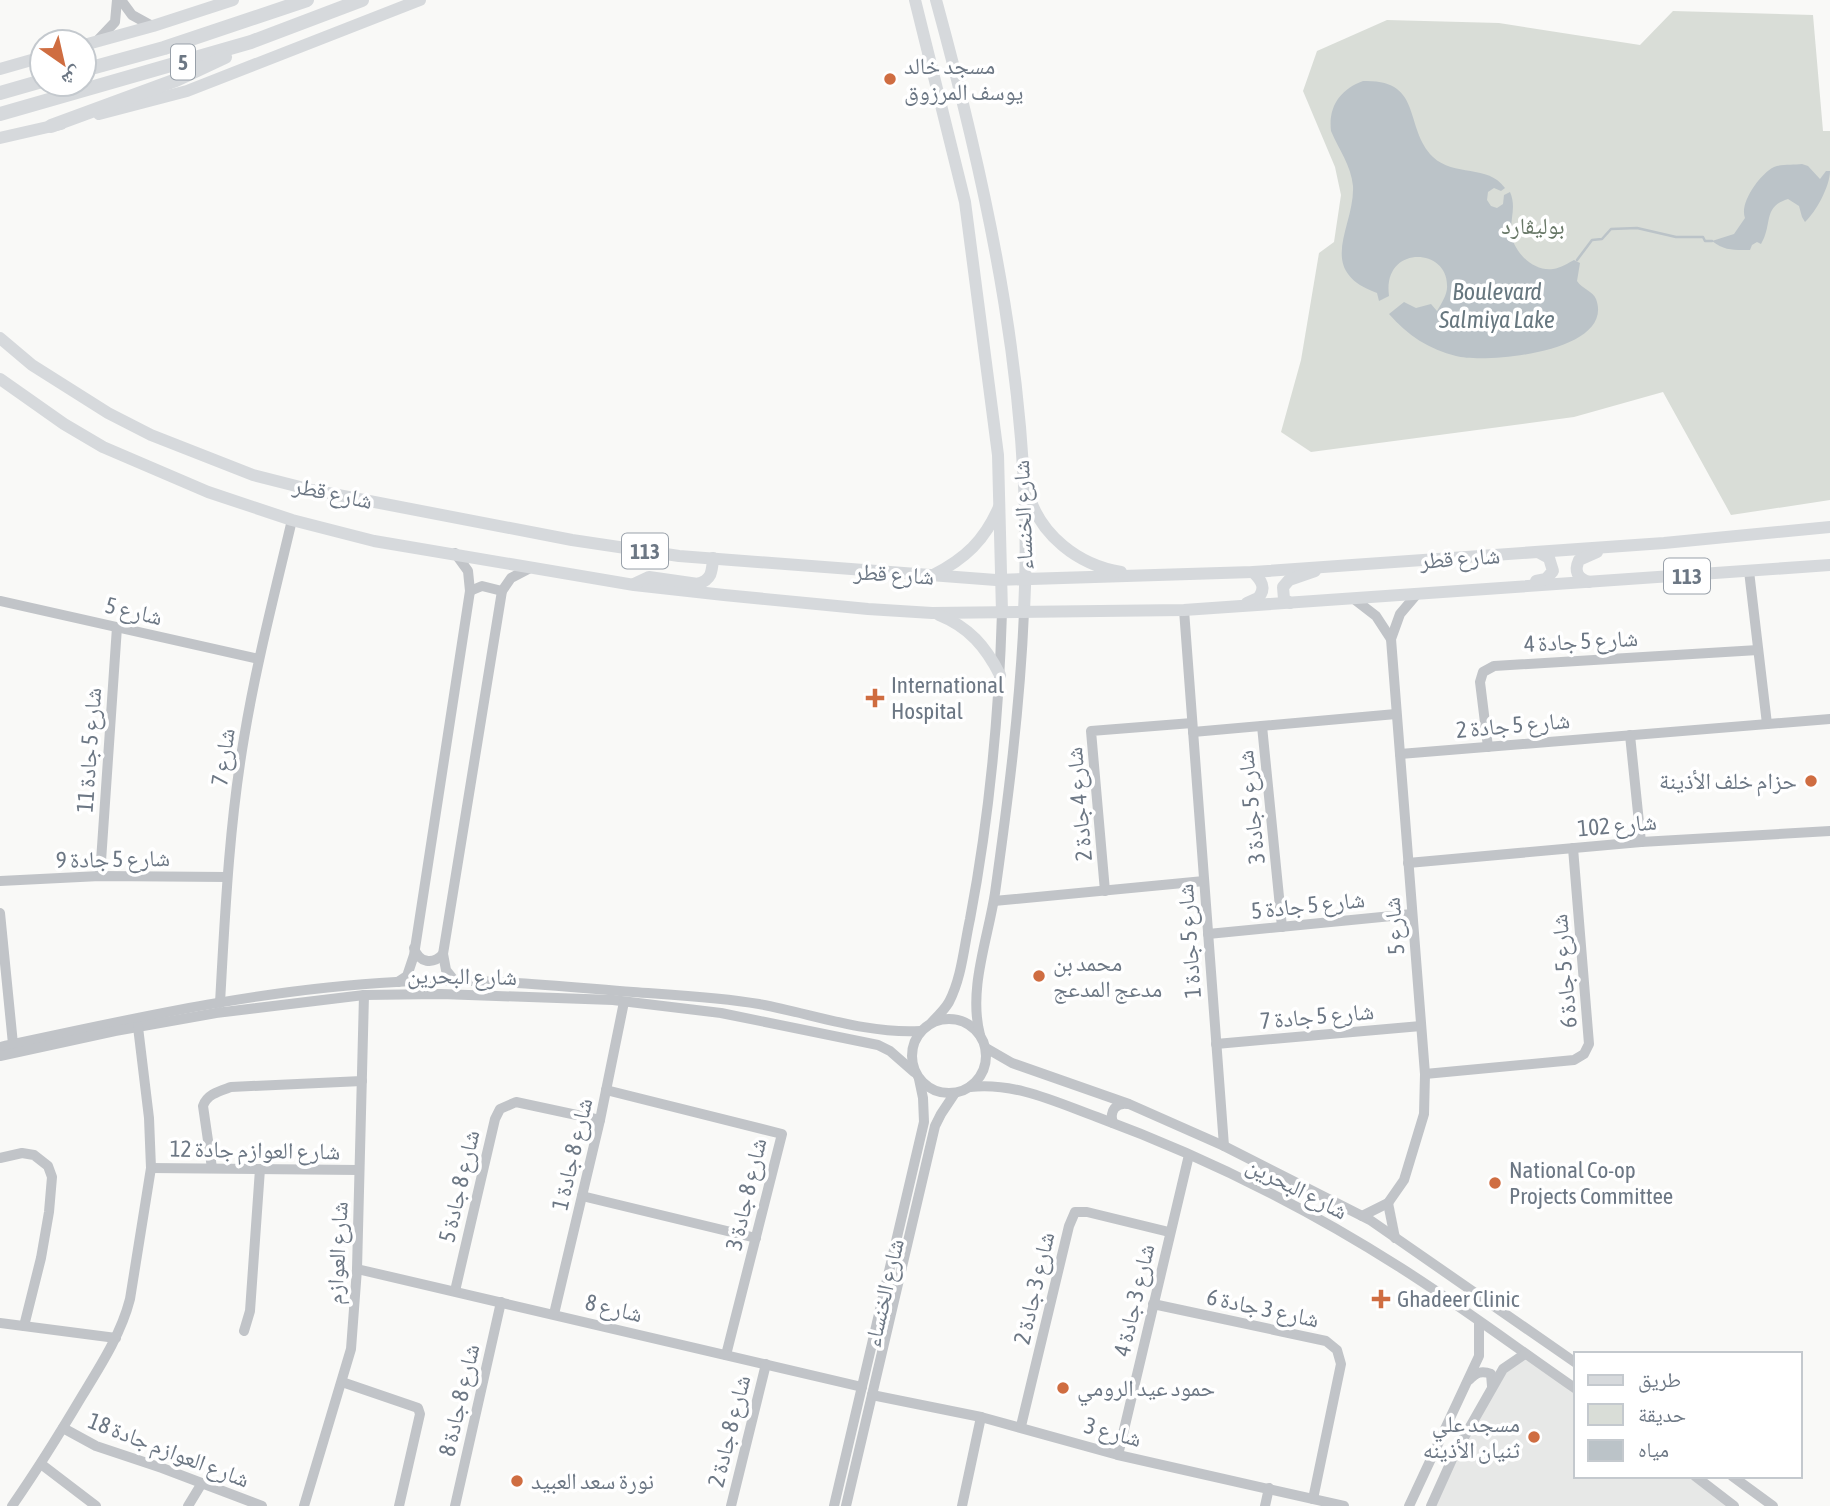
<svg xmlns="http://www.w3.org/2000/svg" width="1830" height="1506" viewBox="0 0 1830 1506" font-family="'Asap Condensed','Noto Naskh Arabic',sans-serif">
  <style>
    .built { fill: #e7e8e7 }
    .green { fill: #d9ddd7 }
    .water { fill: #bbc3c8 }
    .lines { fill: none; stroke-linecap: round; stroke-linejoin: round }
    .stream { stroke: #bbc3c8; stroke-width: 2.5 }
    .minor { stroke: #c1c4c8; stroke-width: 10 }
    .major { stroke: #d6d9dc; stroke-width: 12 }
    .highway { stroke: #d6d9dc; stroke-width: 14 }
    .poi-dot { fill: #cf6d41; stroke: #fff; stroke-width: 2.5 }
    .labels { text-anchor: middle; dominant-baseline: central; stroke-width: 7; stroke-linejoin: round; paint-order: stroke }
    .shield { fill: #fff; stroke: #98a0a9; stroke-width: 2 }
    .shield-label { font-size: 21px; font-weight: bold; fill: #6c7784 }
    .poi-label { font-size: 23px; fill: #6c7784; stroke: #fff; text-anchor: start }
    .park-label { font-size: 23px; fill: #677766; stroke: #fff }
    .street-label { font-size: 23px; fill: #6c7784; stroke: #fff }
    .water-label { font-size: 24px; font-style: italic; fill: #67777f; stroke: #fff }
  </style>
  <rect width="100%" height="100%" fill="#f9f9f7"/>
  <!-- built -->
  <path class="built" d="M1525,1354L1576,1392V1476H1691L1731,1506H1432L1503,1369Z"/>
  <!-- green -->
  <path class="green" d="M1673,11L1813,15L1823,131H1830V500L1731,515L1663,392L1574,417L1311,452L1281,432L1301,360L1319,253L1334,242L1341,195L1335,167L1303,91L1317,51L1387,20L1499,23L1640,45Z"/>
  <!-- water -->
  <g class="water">
    <path d="M1363,81C1424,79 1403,127 1433,157C1454,177 1488,164 1505,188L1501,191L1494,188L1488,192L1487,200L1491,206L1497,208L1503,204L1504,195L1510,192C1516,206 1511,216 1511,231C1512,251 1533,272 1553,269C1561,268 1568,263 1574,260L1580,263L1577,281C1582,289 1593,291 1596,299C1616,352 1486,364 1456,356C1430,350 1407,335 1389,314L1404,302L1416,308L1431,304L1437,311C1441,304 1448,294 1447,285C1447,247 1382,245 1389,296L1379,301L1377,293C1314,270 1355,228 1353,186C1351,165 1339,150 1331,131C1328,106 1341,89 1363,81Z"/>
    <path d="M1802,164L1808,166L1820,179L1826,171H1830C1830,186 1816,212 1805,222L1802,217L1799,206L1788,199C1762,207 1773,225 1761,244L1757,242L1752,245L1750,250C1734,250 1725,251 1712,241L1734,234L1745,218C1739,203 1760,174 1774,167C1782,164 1794,165 1802,164Z"/>
  </g>
  <g class="lines">
    <!-- stream -->
    <path class="stream" d="M1577,260L1592,240L1602,239L1611,229L1637,228L1676,237H1703L1705,241H1712"/>
    <!-- minor -->
    <g class="minor">
      <path d="M121,0L132,15L152,26"/>
      <path d="M97,41L115,22L117,0"/>
      <path d="M1749,571L1767,724"/>
      <path d="M470,591L482,586L502,591"/>
      <path d="M1354,599L1376,616L1391,639"/>
      <path d="M0,601L259,659"/>
      <path d="M1184,610L1224,1146"/>
      <path d="M1262,726L1282,927"/>
      <path d="M1193,732L1396,714"/>
      <path d="M1630,735L1641,842"/>
      <path d="M1488,747L1480,682L1483,672L1494,666L1758,650"/>
      <path d="M1400,754L1830,719"/>
      <path d="M1408,863L1641,842L1830,831"/>
      <path d="M100,876L117,627"/>
      <path d="M0,881L100,876L227,877"/>
      <path d="M1105,891L1091,731L1192,723"/>
      <path d="M994,901L1204,881"/>
      <path d="M0,913L13,1044"/>
      <path d="M1208,934L1412,914"/>
      <path d="M414,948C419,963 433,965 443,954"/>
      <path d="M454,980L446,970L443,954L502,591L511,578L532,567"/>
      <path d="M398,982L407,976L414,955L470,591L468,571L455,553"/>
      <path d="M220,1003C225,914 229,826 244,738C256,665 275,592 292,520"/>
      <circle cx="949" cy="1056" r="37"/>
      <path d="M932,1022C938,1016 945,1009 949,1002C962,977 964,946 970,919C989,819 999,715 1002,612"/>
      <path d="M980,1035C968,989 988,939 995,893C1008,800 1020,707 1024,612"/>
      <path d="M1216,1044L1421,1026"/>
      <path d="M0,1047C130,1019 262,989 396,982C475,977 555,986 633,992C675,995 718,997 759,1004C813,1014 866,1034 920,1031"/>
      <path d="M986,1048L1012,1063L1129,1104L1224,1146L1370,1220L1576,1363"/>
      <path d="M0,1056L115,1031L216,1013L364,995L441,994L613,1000L721,1013L878,1045L890,1051L914,1072"/>
      <path d="M1425,1074L1574,1060L1584,1054L1589,1044L1573,848"/>
      <path d="M970,1087C1015,1082 1056,1102 1097,1117C1203,1156 1307,1208 1401,1268C1461,1306 1518,1349 1576,1389"/>
      <path d="M606,1090L782,1134L726,1355"/>
      <path d="M1113,1123C1109,1111 1116,1102 1128,1104"/>
      <path d="M0,1158L22,1153L34,1155L48,1166L52,1177L49,1212L41,1258L24,1326"/>
      <path d="M151,1168L359,1170"/>
      <path d="M212,1168L203,1106C207,1094 220,1091 231,1087L362,1081"/>
      <path d="M582,1196L756,1238"/>
      <path d="M1388,1203L1395,1238"/>
      <path d="M1362,1216L1388,1203L1404,1180L1424,1114L1425,1074L1391,639L1400,614L1417,594"/>
      <path d="M357,1269L862,1387"/>
      <path d="M455,1291L495,1119L500,1109L516,1102L600,1120"/>
      <path d="M1153,1304L1326,1341L1337,1350L1341,1364L1313,1499"/>
      <path d="M554,1314L600,1120L624,1002"/>
      <path d="M0,1323L116,1338"/>
      <path d="M244,1331L250,1311L260,1169"/>
      <path d="M1469,1380C1476,1373 1481,1370 1491,1374L1492,1386"/>
      <path d="M342,1382L418,1408L420,1414L399,1506"/>
      <path d="M872,1395L981,1417L1118,1455L1344,1506"/>
      <path d="M1021,1426L1069,1226L1075,1212H1087L1169,1232"/>
      <path d="M63,1428L96,1446L162,1468L262,1506"/>
      <path d="M1118,1455L1189,1155"/>
      <path d="M41,1464L96,1506"/>
      <path d="M1695,1476L1734,1506"/>
      <path d="M1732,1476L1773,1506"/>
      <path d="M12,1506C37,1470 60,1433 82,1396C101,1365 121,1334 130,1299L151,1168L149,1118L138,1027"/>
      <path d="M188,1506L202,1483"/>
      <path d="M304,1506L351,1349L357,1269L364,995"/>
      <path d="M455,1506L501,1302"/>
      <path d="M731,1506L766,1364"/>
      <path d="M834,1506L924,1122L923,1098L919,1079"/>
      <path d="M846,1506L935,1126L941,1114L955,1093"/>
      <path d="M962,1506L981,1417"/>
      <path d="M1265,1506L1269,1488"/>
      <path d="M1409,1506L1479,1356V1322"/>
      <path d="M1431,1506L1454,1455L1503,1369L1525,1354"/>
    </g>
    <!-- major -->
    <g class="major">
      <path d="M915,0L965,202L998,455L1002,612"/>
      <path d="M936,0C990,197 1035,407 1024,612"/>
      <path d="M84,45L153,26L233,0"/>
      <path d="M0,69L42,57"/>
      <path d="M99,114L187,91L420,0"/>
      <path d="M0,138L61,124"/>
      <path d="M0,338L32,365L108,413L151,435L253,475L312,490L572,540L679,556L996,580L1253,572L1664,543L1830,527"/>
      <path d="M0,379L64,424L103,447L208,492L292,520L374,541L634,585L724,595L868,609L932,613L1184,610L1830,565"/>
      <path d="M1028,493C1040,535 1078,565 1121,572"/>
      <path d="M933,575C965,559 985,540 999,507"/>
      <path d="M1536,581L1546,579L1553,571L1549,558L1538,552"/>
      <path d="M1589,582C1577,578 1574,571 1579,560L1597,552"/>
      <path d="M634,584L649,577L698,584C712,579 712,572 713,558"/>
      <path d="M1247,603L1258,598C1267,588 1261,580 1253,572"/>
      <path d="M1290,603L1284,599L1283,587L1289,580L1315,571"/>
      <path d="M939,615C969,627 986,647 1000,675"/>
    </g>
    <!-- highway -->
    <g class="highway">
      <path d="M84,70L164,48L307,0"/>
      <path d="M0,93L42,81"/>
      <path d="M0,114L251,42L362,0"/>
      <path d="M51,126L176,80L225,57"/>
    </g>
  </g>
  <!-- markers -->
  <g class="poi-dot">
    <circle cx="890" cy="79" r="7"/>
    <path d="M871.5 687.5h7v7h7v7h-7v7h-7v-7h-7v-7h7z"/>
    <circle cx="1811" cy="781" r="7"/>
    <circle cx="1039" cy="976" r="7"/>
    <circle cx="1495" cy="1183" r="7"/>
    <path d="M1377.5 1288.5h7v7h7v7h-7v7h-7v-7h-7v-7h7z"/>
    <circle cx="1063" cy="1388" r="7"/>
    <circle cx="1534" cy="1437" r="7"/>
    <circle cx="517" cy="1481" r="7"/>
  </g>
  <g class="labels">
    <!-- shield labels -->
    <g class="shield">
      <rect x="171" y="44.5" width="24" height="35" rx="5"/>
      <rect x="622" y="533.5" width="46" height="35" rx="5"/>
      <rect x="1664" y="558.5" width="46" height="35" rx="5"/>
    </g>
    <g class="shield-label">
      <text x="183" y="62">5</text>
      <text x="645" y="551">113</text>
      <text x="1687" y="576">113</text>
    </g>
    <!-- poi labels -->
    <g class="poi-label">
      <text x="904" y="66">مسجد خالد<tspan x="904" dy="26">يوسف المرزوق</tspan></text>
      <text x="891" y="685">International<tspan x="891" dy="26">Hospital</tspan></text>
      <text x="1797" y="781" text-anchor="end">حزام خلف الأذينة</text>
      <text x="1053" y="963">محمد بن<tspan x="1053" dy="26">مدعج المدعج</tspan></text>
      <text x="1509" y="1170">National Co-op<tspan x="1509" dy="26">Projects Committee</tspan></text>
      <text x="1397" y="1299">Ghadeer Clinic</text>
      <text x="1077" y="1388">حمود عيد الرومي</text>
      <text x="1520" y="1424" text-anchor="end">مسجد علي<tspan x="1520" dy="26">ثنيان الأذينه</tspan></text>
      <text x="531" y="1481">نورة سعد العبيد</text>
    </g>
    <!-- park labels -->
    <g class="park-label">
      <text x="1533" y="226">بوليڤارد</text>
    </g>
    <!-- street labels -->
    <g class="street-label">
      <text transform="translate(333 493) rotate(12)">شارع قطر</text>
      <text transform="translate(1023 515) rotate(-92)">شارع الخنساء</text>
      <text transform="translate(1460 558) rotate(-4)">شارع قطر</text>
      <text transform="translate(894 574) rotate(4)">شارع قطر</text>
      <text transform="translate(134 611) rotate(13)">شارع 5</text>
      <text transform="translate(1581 641) rotate(-3)">شارع 5 جادة 4</text>
      <text transform="translate(1513 725) rotate(-5)">شارع 5 جادة 2</text>
      <text transform="translate(89 750) rotate(-86)">شارع 5 جادة 11</text>
      <text transform="translate(223 757) rotate(-82)">شارع 7</text>
      <text transform="translate(1079 804) rotate(-95)">شارع 4 جادة 2</text>
      <text transform="translate(1251 807) rotate(-96)">شارع 5 جادة 3</text>
      <text transform="translate(1617 825) rotate(-5)">شارع 102</text>
      <text transform="translate(113 859) rotate(-1)">شارع 5 جادة 9</text>
      <text transform="translate(1308 905) rotate(-6)">شارع 5 جادة 5</text>
      <text transform="translate(1394 926) rotate(-95)">شارع 5</text>
      <text transform="translate(1189 941) rotate(-94)">شارع 5 جادة 1</text>
      <text transform="translate(1564 971) rotate(-95)">شارع 5 جادة 6</text>
      <text transform="translate(462 976) rotate(1)">شارع البحرين</text>
      <text transform="translate(1317 1016) rotate(-5)">شارع 5 جادة 7</text>
      <text transform="translate(255 1150) rotate(1)">شارع العوازم جادة 12</text>
      <text transform="translate(572 1154) rotate(-77)">شارع 8 جادة 1</text>
      <text transform="translate(459 1186) rotate(-77)">شارع 8 جادة 5</text>
      <text transform="translate(1297 1188) rotate(27)">شارع البحرين</text>
      <text transform="translate(746 1194) rotate(-77)">شارع 8 جادة 3</text>
      <text transform="translate(337 1253) rotate(-87)">شارع العوازم</text>
      <text transform="translate(1034 1288) rotate(-77)">شارع 3 جادة 2</text>
      <text transform="translate(884 1293) rotate(-77)">شارع الخنساء</text>
      <text transform="translate(1134 1300) rotate(-77)">شارع 3 جادة 4</text>
      <text transform="translate(614 1308) rotate(13)">شارع 8</text>
      <text transform="translate(1263 1308) rotate(12)">شارع 3 جادة 6</text>
      <text transform="translate(459 1400) rotate(-77)">شارع 8 جادة 8</text>
      <text transform="translate(729 1431) rotate(-76)">شارع 8 جادة 2</text>
      <text transform="translate(1113 1432) rotate(15)">شارع 3</text>
      <text transform="translate(169 1450) rotate(21)">شارع العوازم جادة 18</text>
    </g>
    <!-- water labels -->
    <g class="water-label">
      <text x="1497" y="291">Boulevard<tspan x="1497" dy="28">Salmiya Lake</tspan></text>
    </g>
  </g>
  <!-- legend -->
  <rect x="1574" y="1352" width="228" height="126" fill="#ffffff" stroke="#c4c9ce" stroke-width="2"/>
  <rect x="1588" y="1375" width="35" height="10" fill="#d6d9dc" stroke="#c4c9ce" stroke-width="2"/>
  <text x="1638" y="1387" font-size="21" fill="#6c7784">طريق</text>
  <rect x="1588" y="1404" width="35" height="21" fill="#d9ddd7" stroke="#c4c9ce" stroke-width="2"/>
  <text x="1638" y="1422" font-size="21" fill="#6c7784">حديقة</text>
  <rect x="1588" y="1440" width="35" height="21" fill="#bbc3c8" stroke="#c4c9ce" stroke-width="2"/>
  <text x="1638" y="1457" font-size="21" fill="#6c7784">مياه</text>
  <!-- north arrow -->
  <g transform="translate(63 63) rotate(146)"><circle r="33" fill="#ffffff" stroke="#c4c9ce" stroke-width="2"/>
  <path d="M0-5L12 26L0 18L-12 26Z" fill="#cf6d41"/>
  <text y="-10" font-size="19" font-weight="bold" text-anchor="middle" fill="#6c7784">ش</text>
  </g>
</svg>
